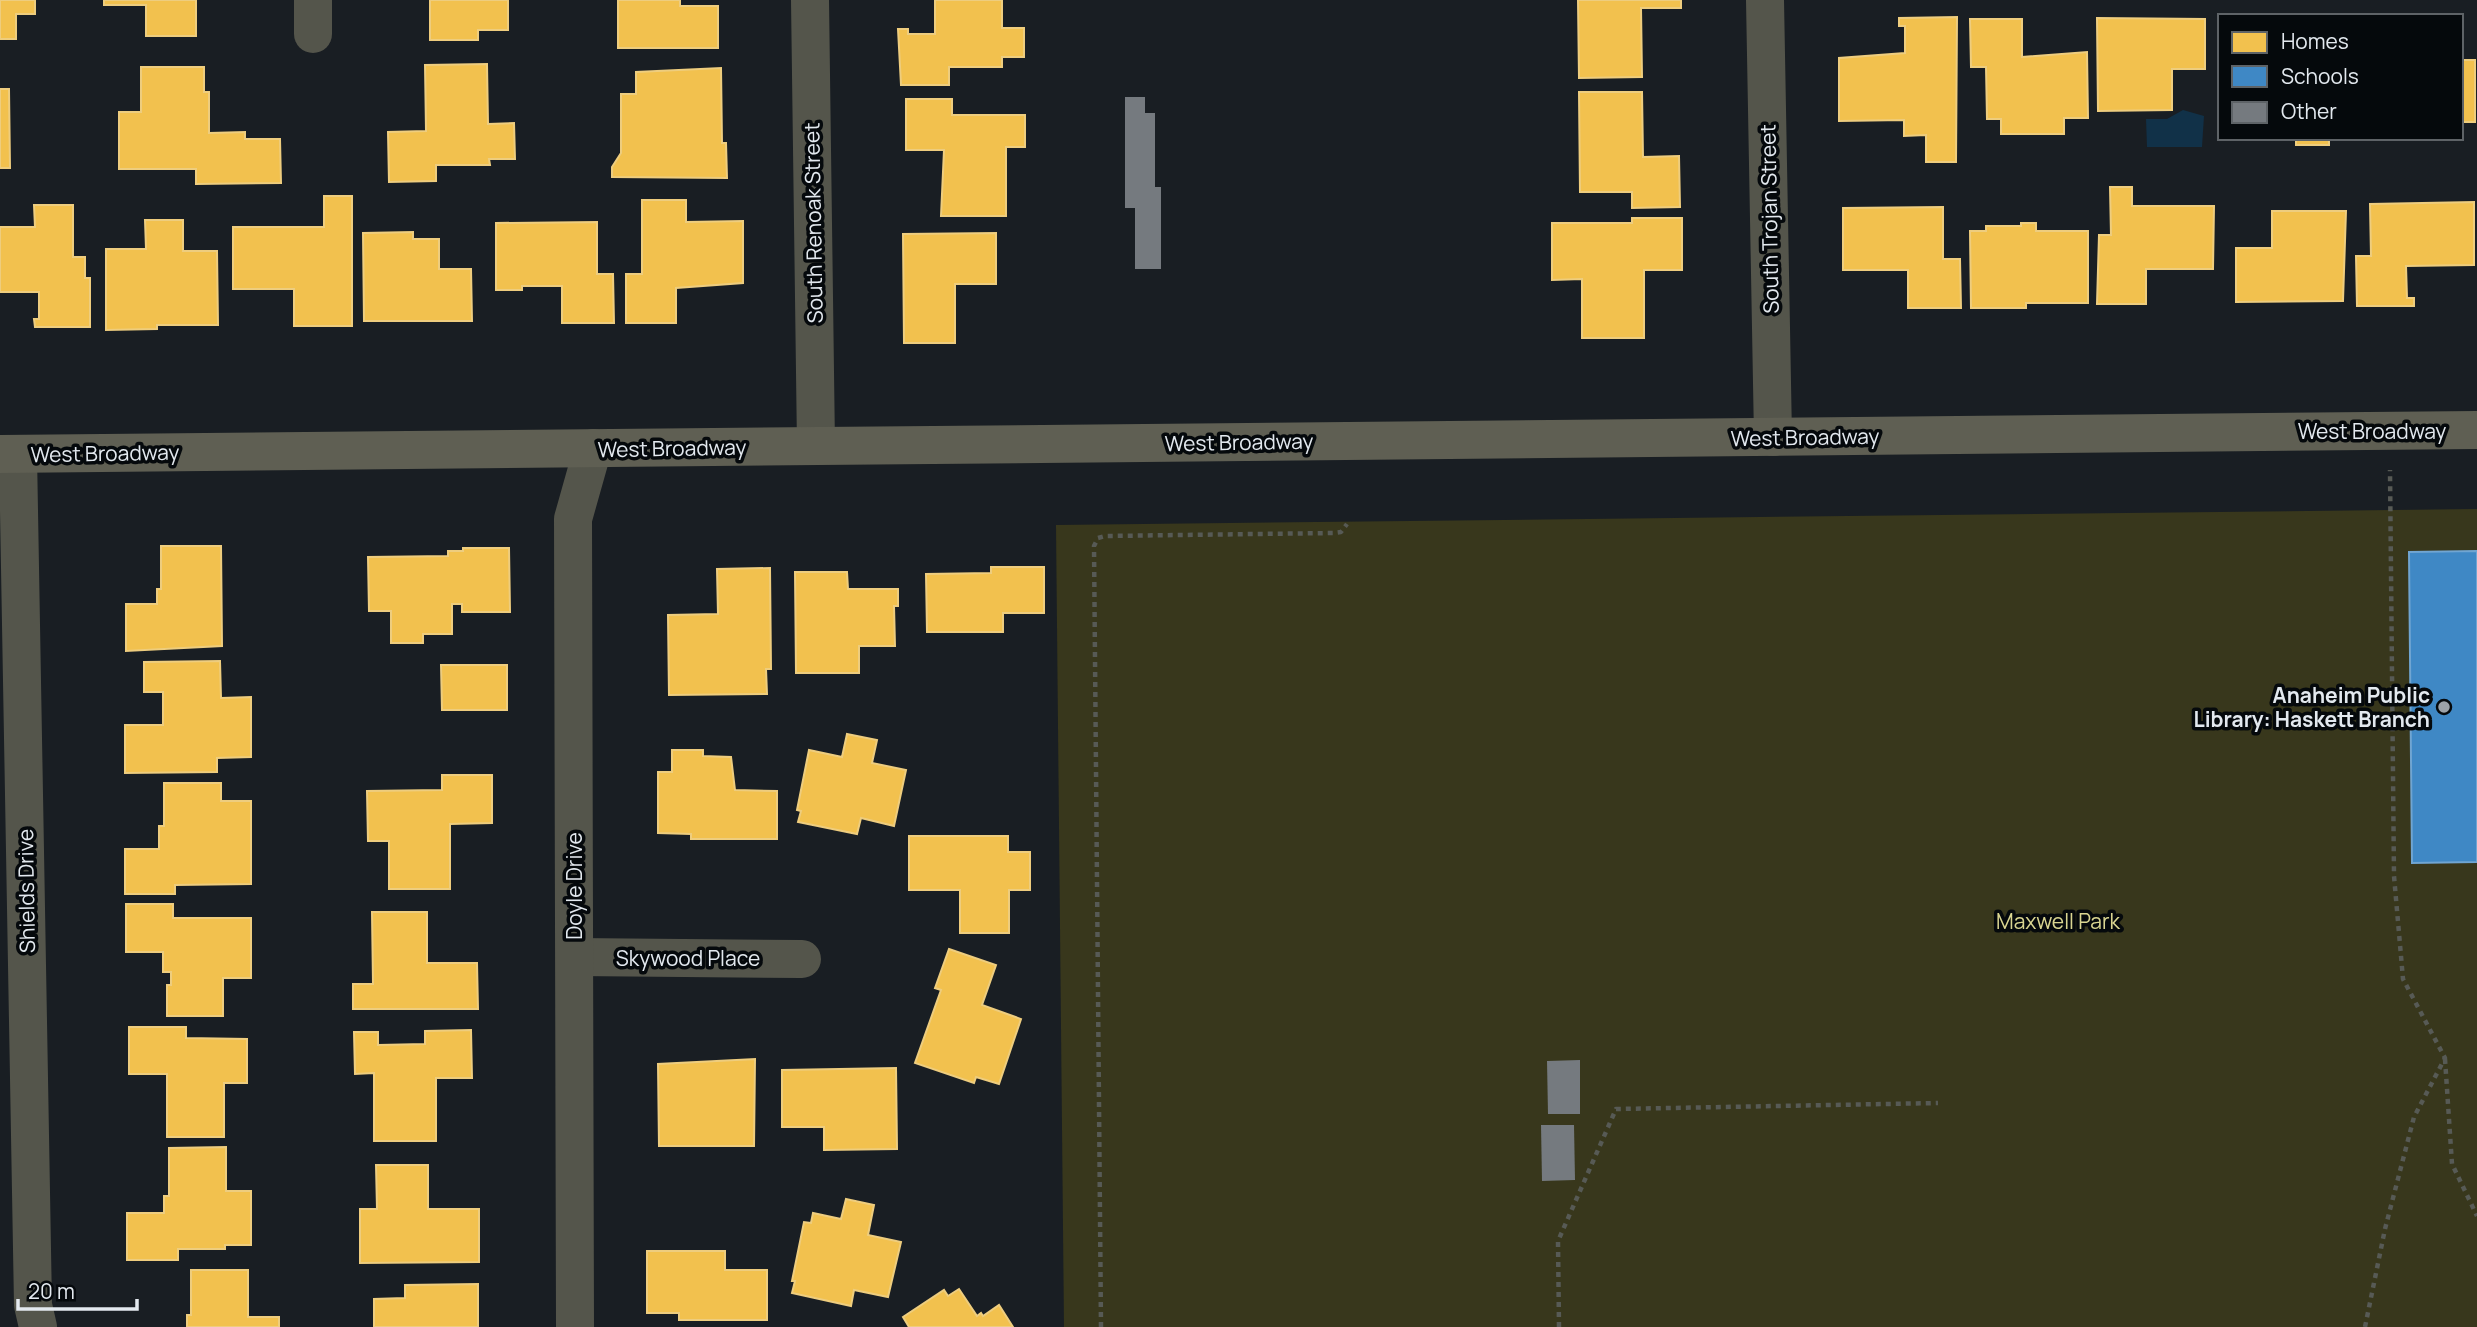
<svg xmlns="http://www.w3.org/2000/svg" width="2477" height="1327" viewBox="0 0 2477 1327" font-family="Manrope,sans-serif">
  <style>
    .green { fill: #38371c }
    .water { fill: #113148 }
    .homes { fill: #f2c14e; stroke: #eecd7e; stroke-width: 2 }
    .schools { fill: #3f88c5; stroke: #70a5d2; stroke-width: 2 }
    .building { fill: #757a7f }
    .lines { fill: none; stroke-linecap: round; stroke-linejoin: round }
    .path { stroke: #575a55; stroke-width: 4.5; stroke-dasharray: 5 5; stroke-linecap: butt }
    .minor { stroke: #54554b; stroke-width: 38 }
    .major { stroke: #5f5f53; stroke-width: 38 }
    .poi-dot { fill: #9ca2a8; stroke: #05090c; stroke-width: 2.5 }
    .labels { text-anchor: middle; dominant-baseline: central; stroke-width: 7; stroke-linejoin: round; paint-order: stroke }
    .street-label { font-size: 21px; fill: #e3e9ef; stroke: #05090c }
    .poi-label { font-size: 21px; font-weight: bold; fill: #e3e9ef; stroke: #05090c; text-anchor: end }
    .park-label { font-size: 21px; fill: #dad691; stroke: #05090c }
  </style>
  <rect width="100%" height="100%" fill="#191e23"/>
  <!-- green -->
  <path class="green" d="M2477,509V1327H1064L1056,525Z"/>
  <!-- water -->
  <path class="water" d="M2183,110L2204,116L2202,147H2147L2146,119H2167Z"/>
  <!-- homes -->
  <g class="homes">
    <path d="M0,0H35V14H16V39H0Z"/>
    <path d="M104,0H196V36H146V5H104Z"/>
    <path d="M430,0H508V30H478V40H430Z"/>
    <path d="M618,0H680V6H718V48H618Z"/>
    <path d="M935,0H1002V28H1024V57H1002V67H949V85H901L898,29H908V34H935Z"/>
    <path d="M1578,0H1681V8H1641L1642,77L1579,78Z"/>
    <path d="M1957,17L1956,162H1926V135L1904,136V120L1839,121V58L1905,53V26H1899V18Z"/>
    <path d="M2097,18L2205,19V69H2172V110L2098,111Z"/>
    <path d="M1970,19H2022V57L2087,52L2088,118H2064V134H2001V119H1987L1986,67H1971Z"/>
    <rect x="2461" y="60" width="14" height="62"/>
    <path d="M487,64L488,124L514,123L515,159H489L490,165H436V181L389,182L388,132L426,131L425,65Z"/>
    <path d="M141,67H204V92H209V133L245,132V139H280L281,183L196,184V169H119V112H141Z"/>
    <path d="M721,68L722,143H726L727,178L612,177V167L621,153V94H636V72Z"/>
    <path d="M0,89H9L10,168H0Z"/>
    <path d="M1579,92H1642L1643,157L1679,156L1680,207L1632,208V192H1580Z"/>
    <path d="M906,99H952V115H1025V147H1006V216H941L944,150H906Z"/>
    <rect x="2296" y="138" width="33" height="7"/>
    <path d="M2110,187H2132V206H2214L2213,269H2146V304H2097L2099,235H2111Z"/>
    <path d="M324,196H352V326H294V289H233V227H324Z"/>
    <path d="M642,200H686V222L743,221V283L676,288V323H626V274H642Z"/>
    <path d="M2474,202V265L2406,266L2407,298H2414V306H2357L2356,256H2371L2370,204Z"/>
    <path d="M34,205H73V257H85V278H90V327H35L34,319H39V292H0V227H35Z"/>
    <path d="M1943,207V259H1960L1961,308H1908V270H1843V208Z"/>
    <path d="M2272,211H2346L2343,301L2236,302V248H2272Z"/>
    <path d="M1632,218H1682V270H1644V338H1582V279L1552,280V223H1632Z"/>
    <path d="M145,220H183V251H217L218,325H157V329L106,330V249H146Z"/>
    <path d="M597,222V274H613L614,323H562V286H522V290H496V223Z"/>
    <path d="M2021,223H2036V231H2088V303H2026V308H1971L1970,231H1986V226H2021Z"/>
    <path d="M413,232V239H439V269H471L472,321H364L363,233Z"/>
    <path d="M996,233V284H955V343H904L903,234Z"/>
    <path d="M161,546H221L222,646L126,651V604H157V589H161Z"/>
    <path d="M463,548H509L510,612H462V604H452V634H423V643H391V611H369L368,557L448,556V551H463Z"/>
    <path d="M991,567H1044V613H1003V632H927L926,574L991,573Z"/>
    <path d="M770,568L771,669H766L767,694L669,695L668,615L718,614L717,569Z"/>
    <path d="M795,572H847L848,589H898V606H894L895,646H859V673H796Z"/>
    <path d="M220,661L221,698L251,697V757L217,758V772L125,773V725H163V692H144V662Z"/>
    <path d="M441,665H507V710H442Z"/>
    <path d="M847,734L877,740L872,763L906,770L894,826L861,818L857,834L798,822L801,811L797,810L809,750L842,757Z"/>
    <path d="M672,750H703V756L731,757L735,790L777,791V839H691V834L658,833V772H672Z"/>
    <path d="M442,775H492V823L450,824V889H389V841H368L367,791L442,790Z"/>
    <path d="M164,783H221V801H251V884L175,885V894H125V849H159V826H164Z"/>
    <path d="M909,836H1008V852H1030V890H1009V933H960V890H909Z"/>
    <path d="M126,904H173V918H251V978H223V1016H167V985H171V972H163V952H126Z"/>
    <path d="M372,912H427V963H477L478,1009H353V984H373Z"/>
    <path d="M949,949L996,965L982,1005L1021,1019L999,1084L976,1077L974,1083L915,1063L941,990L935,988Z"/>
    <path d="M129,1027H186V1038L247,1039V1083H224V1137H167V1074H129Z"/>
    <path d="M471,1030L472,1078H436V1141H374V1073L355,1074L354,1032H378V1045L425,1044V1031Z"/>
    <path d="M755,1059L754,1146H659L658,1064Z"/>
    <path d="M896,1068L897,1149L824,1150V1127H782V1070Z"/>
    <path d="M226,1147V1191H251V1245H225V1249H178V1260H127V1213H164V1196H169V1148Z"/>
    <path d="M376,1165H428V1209H479V1262L360,1263V1209H377Z"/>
    <path d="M846,1199L874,1205L868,1235L901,1242L888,1297L854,1290L851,1306L792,1293L795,1281H792L804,1222L811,1223L813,1213L841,1219Z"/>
    <path d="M647,1251H725V1270H767V1320H679V1313H647Z"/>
    <path d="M191,1270H248V1317H279V1327H187V1315H191Z"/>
    <path d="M478,1284V1327H374V1299L405,1298V1285Z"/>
    <path d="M959,1289L977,1316L981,1313L983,1316L999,1305L1013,1327H909L903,1317L944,1290L948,1296Z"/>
  </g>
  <!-- schools -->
  <path class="schools" d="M2477,551V862L2412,863L2409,552Z"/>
  <!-- building -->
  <g class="building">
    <path d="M1125,97H1145V113H1155V187H1161V269H1135V208H1125Z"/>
    <path d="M1580,1060V1114H1548L1547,1061Z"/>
    <path d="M1541,1125H1574L1575,1180L1542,1181Z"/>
  </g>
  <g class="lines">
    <!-- path -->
    <g class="path">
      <path d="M2445,1059L2452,1164L2477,1216"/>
      <path d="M1101,1327L1094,546L1098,538L1105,536L1333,533L1341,532L1347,524"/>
      <path d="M1559,1327L1558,1241L1616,1109L1938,1103"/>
      <path d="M2365,1327L2385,1229L2414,1117L2445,1058L2403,979L2394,876L2390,470"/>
    </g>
    <!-- minor -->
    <g class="minor">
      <path d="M313,0V34"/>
      <path d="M810,0L816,446"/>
      <path d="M1765,0L1773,437"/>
      <path d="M18,454L33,1305L38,1327"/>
      <path d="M575,957L802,959"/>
      <path d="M575,1327L573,519L593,448"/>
    </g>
    <!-- major -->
    <path class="major" d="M0,454L2477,430"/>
  </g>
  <!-- markers -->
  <circle class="poi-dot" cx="2444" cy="707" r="7"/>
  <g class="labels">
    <!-- street labels -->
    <g class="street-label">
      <text transform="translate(1769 219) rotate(-91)">South Trojan Street</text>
      <text transform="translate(813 223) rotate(-91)">South Renoak Street</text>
      <text x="2372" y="431">West Broadway</text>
      <text transform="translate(1805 437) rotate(-1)">West Broadway</text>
      <text transform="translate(1239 442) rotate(-1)">West Broadway</text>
      <text transform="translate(672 448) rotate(-1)">West Broadway</text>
      <text transform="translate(105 453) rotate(-1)">West Broadway</text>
      <text transform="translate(574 886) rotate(-90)">Doyle Drive</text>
      <text transform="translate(26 891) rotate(-91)">Shields Drive</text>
      <text x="688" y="958">Skywood Place</text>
    </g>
    <!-- poi labels -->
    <g class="poi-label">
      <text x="2430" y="695">Anaheim Public<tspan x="2430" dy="24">Library: Haskett Branch</tspan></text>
    </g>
    <!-- park labels -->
    <g class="park-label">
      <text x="2058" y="921">Maxwell Park</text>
    </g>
  </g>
  <!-- legend -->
  <rect x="2218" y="14" width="245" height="126" fill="#05090c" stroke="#5e6367" stroke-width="2"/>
  <rect x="2232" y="32" width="35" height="21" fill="#f2c14e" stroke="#5e6367" stroke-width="2"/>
  <text x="2281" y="49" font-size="21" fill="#e3e9ef">Homes</text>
  <rect x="2232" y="66" width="35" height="21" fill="#3f88c5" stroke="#5e6367" stroke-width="2"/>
  <text x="2281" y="84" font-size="21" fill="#e3e9ef">Schools</text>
  <rect x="2232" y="102" width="35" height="21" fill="#757a7f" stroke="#5e6367" stroke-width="2"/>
  <text x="2281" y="119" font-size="21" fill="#e3e9ef">Other</text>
  <!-- scale -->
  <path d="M18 1299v10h119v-10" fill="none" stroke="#e3e9ef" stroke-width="3.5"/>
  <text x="28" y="1299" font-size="21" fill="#e3e9ef" stroke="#05090c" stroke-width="5" paint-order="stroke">20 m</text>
</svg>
